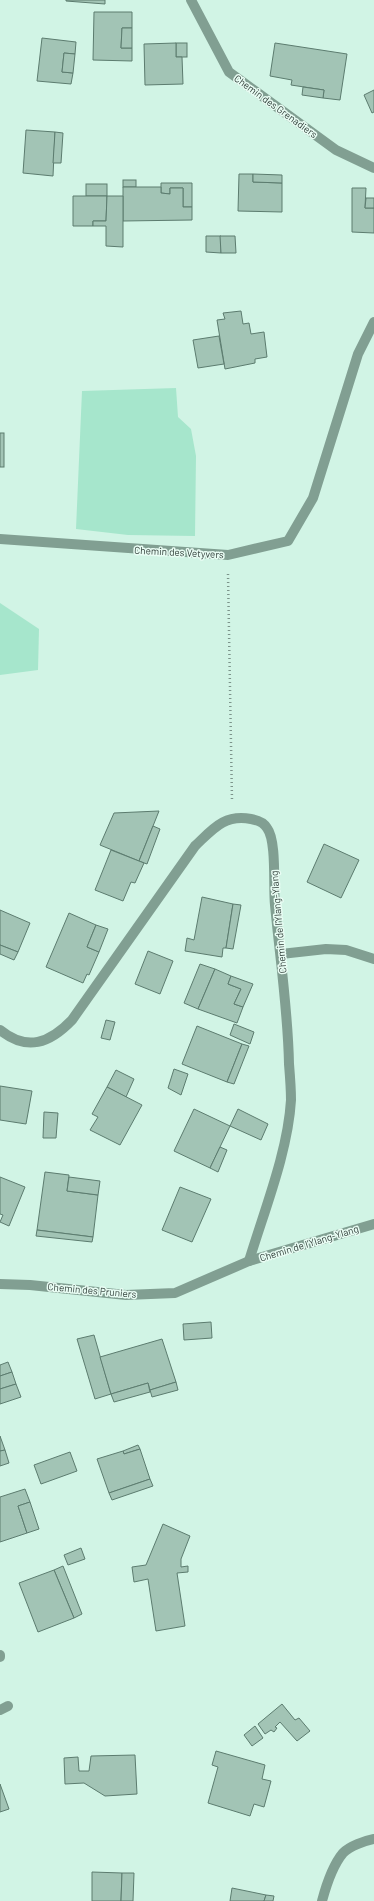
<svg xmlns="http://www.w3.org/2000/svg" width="374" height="1901" viewBox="0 0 374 1901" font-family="Barlow,sans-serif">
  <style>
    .green { fill: #a6e6cc }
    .building { fill: #a2c4b5; stroke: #5c7c6f }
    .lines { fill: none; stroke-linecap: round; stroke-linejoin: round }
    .path { stroke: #7c948b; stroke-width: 2.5; stroke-dasharray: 1 3; stroke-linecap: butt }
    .minor { stroke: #819f92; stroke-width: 10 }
    .labels { text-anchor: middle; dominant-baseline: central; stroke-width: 3; stroke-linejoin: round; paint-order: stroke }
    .street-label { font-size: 10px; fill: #313f3a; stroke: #e9fdf4 }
  </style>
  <rect width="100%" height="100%" fill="#d1f4e5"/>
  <!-- green -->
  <g class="green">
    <path d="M176,388L178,417L191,429L196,456L195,536L128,535L76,529L82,391Z"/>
    <path d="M0,603L39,629L38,670L0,675Z"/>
  </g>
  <!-- building -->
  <g class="building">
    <path d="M66,0H105V4L66,1Z"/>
    <path d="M94,12H132V28H122L121,48H132V61L93,60Z"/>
    <path d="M122,28H132V48H121Z"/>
    <path d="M42,38L76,42L75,54L64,53L62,72L73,73L71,84L37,81Z"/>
    <rect x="176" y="43" width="11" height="14"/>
    <path d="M176,43V57H182L183,84L145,85L144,44Z"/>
    <path d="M275,43L347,54L340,100L323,98L324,90L291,85L292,80L270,76Z"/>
    <path d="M64,53L75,54L73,73L62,72Z"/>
    <path d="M303,87L324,90L323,98L302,95Z"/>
    <path d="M374,90V112L372,113L364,95Z"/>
    <path d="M26,130L55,132L53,176L23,173Z"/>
    <path d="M55,132L63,133L61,163H53Z"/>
    <path d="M239,174H253V182L282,183V212L238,211Z"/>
    <path d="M253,174L282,175V183L253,182Z"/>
    <rect x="123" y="180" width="13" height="7"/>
    <path d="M161,183H192V207H183V188H170V194L161,193Z"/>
    <rect x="86" y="184" width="21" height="12"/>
    <path d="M123,187H161V193L170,194V188H183V207H192V220L123,221Z"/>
    <path d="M352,188H366L365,208H374V233L352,232Z"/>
    <path d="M73,196H107L106,221H93V226H73Z"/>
    <path d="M107,196H123V247L106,246V226H93V221H106Z"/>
    <path d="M366,198H374V208H365Z"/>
    <path d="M206,236H221V253L206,252Z"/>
    <path d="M220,236H235L236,253H221Z"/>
    <path d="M241,311L243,324L249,323L251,334L264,332L267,357L255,359V363L225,369L217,320L225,319L223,313Z"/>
    <path d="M219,336L224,364L198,368L193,340Z"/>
    <rect x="0" y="433" width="4" height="34"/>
    <path d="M159,811L139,861L100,845L114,813Z"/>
    <path d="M153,826L160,829L147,864L139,861Z"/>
    <path d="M324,844L359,860L341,898L307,882Z"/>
    <path d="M111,850L144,863L135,883L131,882L123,901L95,890Z"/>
    <path d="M202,897L233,904L226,948H223L222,957L185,951L187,938L194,940Z"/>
    <path d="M233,904L241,905L233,949L226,948Z"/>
    <path d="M0,910L30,923L18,952L0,945Z"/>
    <path d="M69,913L96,925L87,947L99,952L89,975L87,974L83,983L46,967Z"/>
    <path d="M96,925L108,929L99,952L87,947Z"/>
    <path d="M0,945L18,952L14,960L0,954Z"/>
    <path d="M148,951L173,961L160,994L135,984Z"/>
    <path d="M200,964L215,969L198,1009L184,1003Z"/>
    <path d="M215,969L231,976L228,984L241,989L234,1004L243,1007L237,1023L198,1009Z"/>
    <path d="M231,976L253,984L243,1007L234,1004L241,989L228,984Z"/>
    <path d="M106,1020L115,1022L110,1040L101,1038Z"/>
    <path d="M234,1024L254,1032L250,1044L230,1035Z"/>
    <path d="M197,1026L242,1044L227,1082L182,1064Z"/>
    <path d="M242,1044L249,1046L234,1084L227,1082Z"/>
    <path d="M174,1069L188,1074L181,1095L168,1088Z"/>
    <path d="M116,1070L134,1079L126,1097L107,1087Z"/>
    <path d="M0,1086L32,1091L26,1124L0,1120Z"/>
    <path d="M107,1087L142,1105L120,1145L90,1130L98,1117L92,1114Z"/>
    <path d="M194,1109L230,1126L210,1168L174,1151Z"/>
    <path d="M238,1109L268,1124L261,1140L230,1126Z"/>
    <path d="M44,1112L58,1113L56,1138H43Z"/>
    <path d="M220,1147L227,1150L218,1172L210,1168Z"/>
    <path d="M45,1172L69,1175L67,1191L98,1195L93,1237L37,1230Z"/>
    <path d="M0,1177L25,1187L9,1226L0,1222L3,1215L0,1214Z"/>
    <path d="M69,1177L100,1181L98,1195L67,1191Z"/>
    <path d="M180,1187L211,1199L192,1242L162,1230Z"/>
    <path d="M37,1230L93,1237L92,1242L36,1236Z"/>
    <path d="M211,1322L212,1338L184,1340L183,1324Z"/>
    <path d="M94,1335L111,1394L95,1399L77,1339Z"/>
    <path d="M162,1339L176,1382L150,1390L148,1383L111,1394L100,1357Z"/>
    <path d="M8,1362L12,1372L0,1376V1365Z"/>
    <path d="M12,1372L16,1384L0,1389V1376Z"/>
    <path d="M176,1382L178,1390L152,1397L150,1390Z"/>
    <path d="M148,1383L150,1392L114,1402L111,1394Z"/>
    <path d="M16,1384L21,1397L0,1404V1389Z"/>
    <path d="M0,1436L5,1450L0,1451Z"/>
    <path d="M138,1445L140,1449L124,1454L123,1451Z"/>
    <path d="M140,1449L150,1479L109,1493L97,1459L123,1451L124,1454Z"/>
    <path d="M5,1450L9,1463L0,1466V1451Z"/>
    <path d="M70,1452L77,1471L41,1484L34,1465Z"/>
    <path d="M150,1479L153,1486L112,1500L109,1493Z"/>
    <path d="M25,1489L30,1502L18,1506L27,1533L0,1542V1497Z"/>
    <path d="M30,1502L39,1529L27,1533L18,1506Z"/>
    <path d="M163,1524L190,1536L181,1559V1567L188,1566V1572L177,1573L185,1626L156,1631L148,1579L134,1582L132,1567L146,1565Z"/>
    <path d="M81,1548L85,1559L68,1565L64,1555Z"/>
    <path d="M63,1566L82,1614L74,1618L54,1570Z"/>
    <path d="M54,1570L74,1618L38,1632L19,1583Z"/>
    <path d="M282,1704L295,1720L299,1718L310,1731L297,1741L280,1722L275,1727L277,1728L274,1732L271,1730L265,1734L258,1724Z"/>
    <path d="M255,1726L263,1738L252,1746L244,1735Z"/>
    <path d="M216,1751L265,1765L262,1779L271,1781L264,1807L254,1804L250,1816L208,1803L218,1767L212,1765Z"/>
    <path d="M135,1755L137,1794L105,1796L84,1783L65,1784L64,1758L78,1757L79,1771H89L91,1756Z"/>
    <path d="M0,1784L9,1809L0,1812Z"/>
    <path d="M92,1872L122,1873L121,1901H92Z"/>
    <path d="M122,1873H134L133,1901H121Z"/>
    <path d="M232,1888L266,1895L264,1901H230Z"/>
    <path d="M266,1895L274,1896L273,1901H264Z"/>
  </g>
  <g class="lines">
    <!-- path -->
    <path class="path" d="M228,574L232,801"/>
    <!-- minor -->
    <g class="minor">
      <path d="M191,0L229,72L336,150L374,168"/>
      <path d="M0,539L228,555L288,541L313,498L358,354L374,322"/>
      <path d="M281,954L326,949L346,950L374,959"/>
      <path d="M0,1030C27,1052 50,1043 72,1020L195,846C213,829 224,814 251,819C257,820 264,823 267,828C277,841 273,887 275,905C280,958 288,1011 289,1064C290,1076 291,1089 291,1100C288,1152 264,1211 249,1261"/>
      <path d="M0,1284L30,1285L126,1295L175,1293L249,1261L374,1224"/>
      <path d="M0,1655V1657"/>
      <path d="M0,1710L8,1706"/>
      <path d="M322,1901C326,1886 333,1865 343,1853C350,1846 364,1841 374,1839"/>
    </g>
  </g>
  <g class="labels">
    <!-- street labels -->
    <g class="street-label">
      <text transform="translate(276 106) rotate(36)">Chemin des Grenadiers</text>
      <text transform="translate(179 552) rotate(3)">Chemin des Vetyvers</text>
      <text transform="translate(278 922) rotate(-95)">Chemin de l'Ylang-Ylang</text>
      <text transform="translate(309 1243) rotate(-17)">Chemin de l'Ylang-Ylang</text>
      <text transform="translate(92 1290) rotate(5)">Chemin des Pruniers</text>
    </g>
  </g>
</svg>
